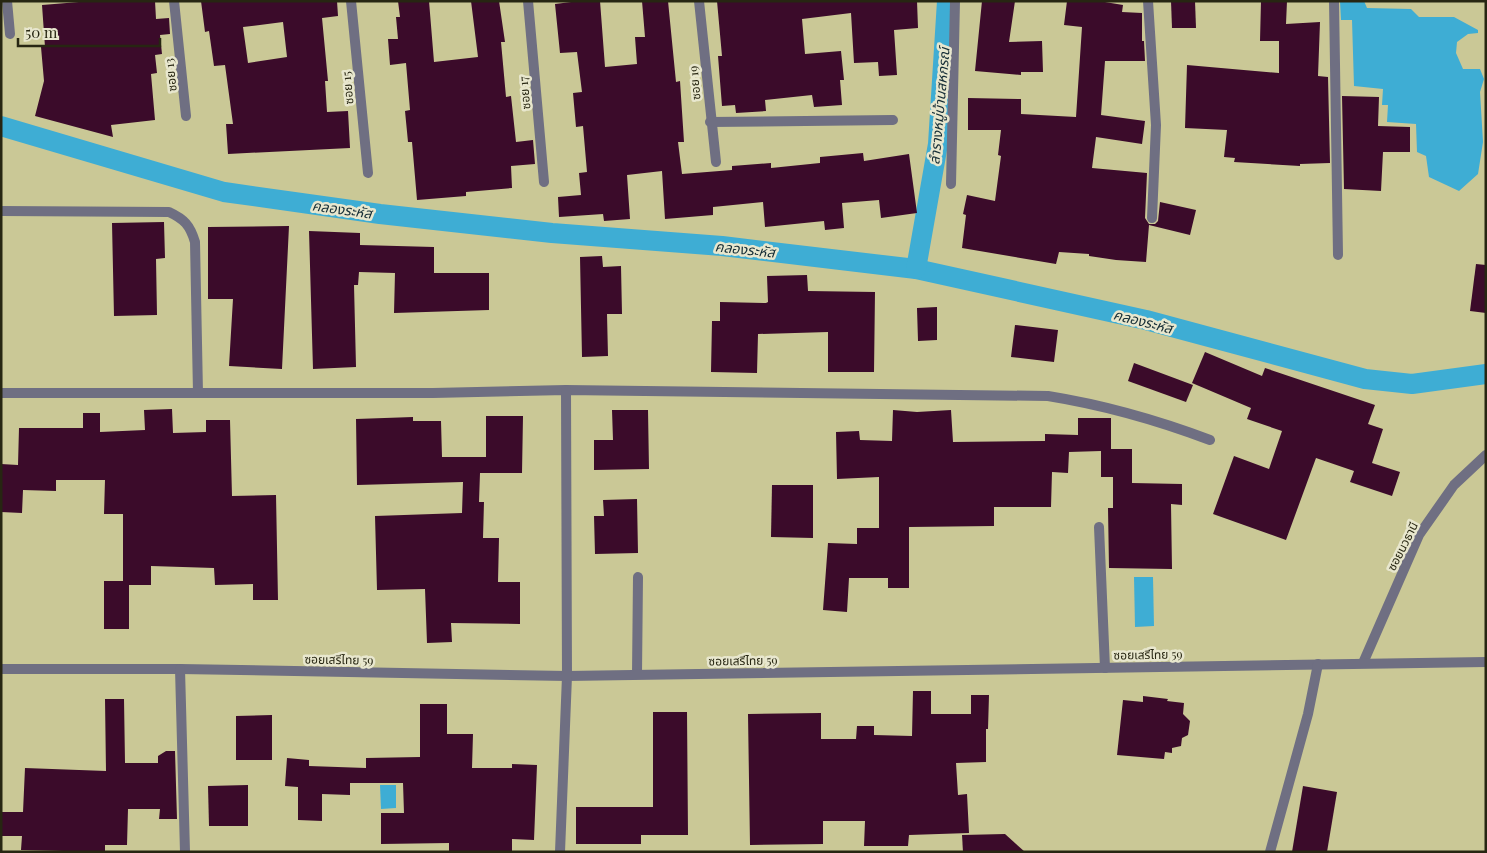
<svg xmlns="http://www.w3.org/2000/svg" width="1487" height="853" viewBox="0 0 1487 853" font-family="'Playfair Display','Noto Sans Thai',serif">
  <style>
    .water { fill: #3eadd4 }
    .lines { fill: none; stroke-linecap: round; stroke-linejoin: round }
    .canal { stroke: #3eadd4; stroke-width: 20 }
    .building { fill: #3b0b2a; fill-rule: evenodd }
    .lane { stroke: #6f6f82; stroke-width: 10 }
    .street { stroke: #6f6f82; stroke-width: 10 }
    .labels { text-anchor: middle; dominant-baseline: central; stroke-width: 5; stroke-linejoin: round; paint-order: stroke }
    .street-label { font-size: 12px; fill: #272612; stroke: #e8e7ce }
    .water-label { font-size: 14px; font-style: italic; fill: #152d36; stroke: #e8e7ce }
  </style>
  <rect width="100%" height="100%" fill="#cac896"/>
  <!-- water -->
  <g class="water">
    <path d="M1340,1H1364L1367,8L1411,9L1419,17H1454L1478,30V33L1468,34L1457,42L1456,53L1463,69H1480L1484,79L1480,92L1483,142L1478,174L1459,191L1429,177L1426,156L1417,152L1416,124L1387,122L1388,105H1382L1383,89L1354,86L1352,20H1341Z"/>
    <path d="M1134,577H1153L1154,626L1135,627Z"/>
    <path d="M380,785H396V808L381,809Z"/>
  </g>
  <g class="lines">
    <!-- canal -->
    <g class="canal">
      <path d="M1,126L224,192L380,214L552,233L722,246L916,269L1146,320L1365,379L1412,384L1486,374"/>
      <path d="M916,269L938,144L947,1"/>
    </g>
  </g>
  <!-- building -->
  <g class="building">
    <path d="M91,1H155L156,19L169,18L170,34L160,35L162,54L155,55L157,73L151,74L155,120L111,125L113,137L35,116L44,81L41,47H45L42,5Z"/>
    <path d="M201,1H337L338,16L322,18L328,81H325L327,112L348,111L350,148L228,154L226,124H233L225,65L214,66L209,31L205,32ZM283,22L287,57L248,63L243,27Z"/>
    <path d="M398,1H429L434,62L478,57L471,1H499L505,42H501L506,97L511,96L516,142L533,140L535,164L511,166L512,188L466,192V196L417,200L412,142H408L405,111L410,110L406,63L390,65L388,39H398L396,17H400Z"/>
    <path d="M579,1H600L605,67L637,64L635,37H645L642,1H668L676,82L680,81L684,142H678L682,174L732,170V166L771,163V168L820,163V157L863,153L864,161L909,154L917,213L881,218L879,200L842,203L844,228L825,230L824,221L765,227L763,202L713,207V215L665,219L662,171L627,175L630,219L604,221L603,214L559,217L558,197L581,195L579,173L587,172L583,126L576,127L573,93L582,92L577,52L560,53L555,4Z"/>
    <path d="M717,1H917L918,28L894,30L897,75L879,76L878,62L854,63L851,13L802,19L805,54L841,51L844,80H840L842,105L814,107L812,95L765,100L766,111L736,113L735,105L722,106L718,56H722Z"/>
    <path d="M982,1H1015L1009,42L1042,41L1043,72H1021V75L975,71Z"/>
    <path d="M1067,1H1099L1123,5L1122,12L1142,13V41H1144L1145,61H1105L1101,115L1145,121L1142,144L1096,137L1092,168L1147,173L1145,218L1149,224H1155L1158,221L1160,202L1196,210L1190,235L1149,225L1146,262L1116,260L1089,256V254L1059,252L1056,264L962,248L966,215L963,214L967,195L995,201L1001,156L998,155L1001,130H968V98L1021,99V114L1076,117L1082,27L1064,25Z"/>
    <path d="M1171,1H1195L1196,28H1172Z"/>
    <path d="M1261,1H1287L1286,24L1320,22L1318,76L1328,77L1330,163L1300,164V166L1234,162L1235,158L1224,157L1227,130L1185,128L1187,65L1279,73V41H1260Z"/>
    <path d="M1342,96L1379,97L1378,126L1410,127V152H1383L1381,191L1344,189Z"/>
    <path d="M164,222L165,258L156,259L157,315L114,316L112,223Z"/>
    <path d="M289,226L282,369L229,366L233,299H208V227Z"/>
    <path d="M309,231L360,233V245L434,247V273H489V310L394,313L395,273L359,272L358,285H354L356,367L313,369Z"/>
    <path d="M602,256L603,267L621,266L622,314H607L608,356L582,357L580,257Z"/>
    <path d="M1476,264L1486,265V313L1470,311Z"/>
    <path d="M807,275L808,291L875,292L874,372H828V332L758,334L757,373L711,372L712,321H720V302L766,303L768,302L767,276Z"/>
    <path d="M937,307V340L918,341L917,308Z"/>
    <path d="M1015,325L1058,330L1054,362L1011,357Z"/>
    <path d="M1205,352L1262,376L1265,368L1375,405L1368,424L1383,429L1372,463L1400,472L1392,496L1350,482L1354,471L1316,458L1286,540L1213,514L1234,456L1269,469L1282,431L1247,419L1251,408L1192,383Z"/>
    <path d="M1134,363L1193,385L1186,402L1128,381Z"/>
    <path d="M172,409L173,433L206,432V420H230L232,496L276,495L278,600H253V584L215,585L214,568L151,566V585H129V629H104V581H123V514H104L105,480H56V491L23,490L22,513L1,512V464L18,465L19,428H83V413H100V432L145,430L144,410Z"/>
    <path d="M612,410H648L649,469L594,470V440H613Z"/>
    <path d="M893,410L917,412L951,410L953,442L1045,441V434L1078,435V418H1111V449H1132V483L1182,484V505L1171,504L1172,569L1109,568L1108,508H1113V477H1101V451L1069,452L1068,473L1052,472L1051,507H994V526L909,527V588H888V578H849L847,612L823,610L828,543L857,544V528H879V477L837,479L836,432L859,431L860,440L892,441Z"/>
    <path d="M486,416H523L522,473H480L479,502H484L483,538H499L498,582H520V624L451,623L452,642L427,643L425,589L377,590L375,516L462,513L463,482L357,485L356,419L413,417V421H441L442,457H486Z"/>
    <path d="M772,485H813V538L771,537Z"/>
    <path d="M637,499L638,553L595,554L594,516H604L603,500Z"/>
    <path d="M913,691H931V714H971V695H989L988,729H986V762L956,763L958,795L967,794L969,833L909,835L908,846H864L865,821H823V844L750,845L748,714L821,713V739H856L857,726H874V735L912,736Z"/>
    <path d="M1143,696L1168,699L1167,701L1184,703L1183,714L1190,721L1188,735L1182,738L1181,746L1172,748V753L1165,752L1164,759L1117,755L1123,700L1143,702Z"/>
    <path d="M105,699H124L125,763H158V756L166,751H175L177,819H159L160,809H128L127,845H105V852L21,850L22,836H1V812H23L25,768L106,771Z"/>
    <path d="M420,704H447V734H473L472,768H512V764L537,765L534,840L512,839V852H449V843L381,844V813H404L403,783H350V795L322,794V821L298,820V787L285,786L287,758L309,760V766L366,768V758L420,757Z"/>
    <path d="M653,712H687L688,835H641V844H576V807H653Z"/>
    <path d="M272,715V760H236V716Z"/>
    <path d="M248,785V826H209L208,786Z"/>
    <path d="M1303,786L1337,792L1327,852H1292Z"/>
    <path d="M1005,834L1025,852H963L962,835Z"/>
  </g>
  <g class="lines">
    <!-- lane -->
    <g class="lane">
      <path d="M1099,527L1105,668"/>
      <path d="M637,674L638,577"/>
    </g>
    <!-- street -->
    <g class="street">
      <path d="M7,1L10,34"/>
      <path d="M174,1L186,116"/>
      <path d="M351,1L368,173"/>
      <path d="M528,1L544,182"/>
      <path d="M699,1L716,162"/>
      <path d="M1148,1L1156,125L1152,218"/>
      <path d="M1334,1L1338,255"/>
      <path d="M710,122L893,120"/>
      <path d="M951,184L955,1"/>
      <path d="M1,211L169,212C184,219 190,225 195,242L198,393"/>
      <path d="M1,393H433L566,390L1048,396C1104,405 1157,420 1210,440"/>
      <path d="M1363,663L1419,535L1454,485L1486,455"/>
      <path d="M1,669H180L567,676L1486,662"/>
      <path d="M180,669L185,852"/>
      <path d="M560,852L567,676L566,390"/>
      <path d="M1270,852L1308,714L1318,664"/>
    </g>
  </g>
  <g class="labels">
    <!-- street labels -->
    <g class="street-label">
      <text transform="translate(170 75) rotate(-96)">ซอย 13</text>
      <text transform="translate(694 83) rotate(-95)">ซอย 19</text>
      <text transform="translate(347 88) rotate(-95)">ซอย 15</text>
      <text transform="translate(524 93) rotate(-95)">ซอย 17</text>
      <text transform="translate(1402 546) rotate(-63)">ซอยนวธานี</text>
      <text transform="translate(1148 654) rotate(-1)">ซอยเสรีไทย 59</text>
      <text transform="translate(339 659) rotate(1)">ซอยเสรีไทย 59</text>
      <text transform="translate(743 660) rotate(-1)">ซอยเสรีไทย 59</text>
    </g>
    <!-- water labels -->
    <g class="water-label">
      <text transform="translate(939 106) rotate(-85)">ลำรางหมู่บ้านสหกรณ์</text>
      <text transform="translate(342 209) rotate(8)">คลองระหัส</text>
      <text transform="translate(745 249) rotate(6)">คลองระหัส</text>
      <text transform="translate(1143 321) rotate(14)">คลองระหัส</text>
    </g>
  </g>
  <!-- border -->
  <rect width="1487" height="853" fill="none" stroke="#272612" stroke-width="5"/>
  <!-- scale -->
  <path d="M18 38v8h142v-8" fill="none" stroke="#272612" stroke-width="2.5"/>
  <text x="25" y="38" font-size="15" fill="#272612" stroke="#e8e7ce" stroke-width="4" paint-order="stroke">50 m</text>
</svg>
